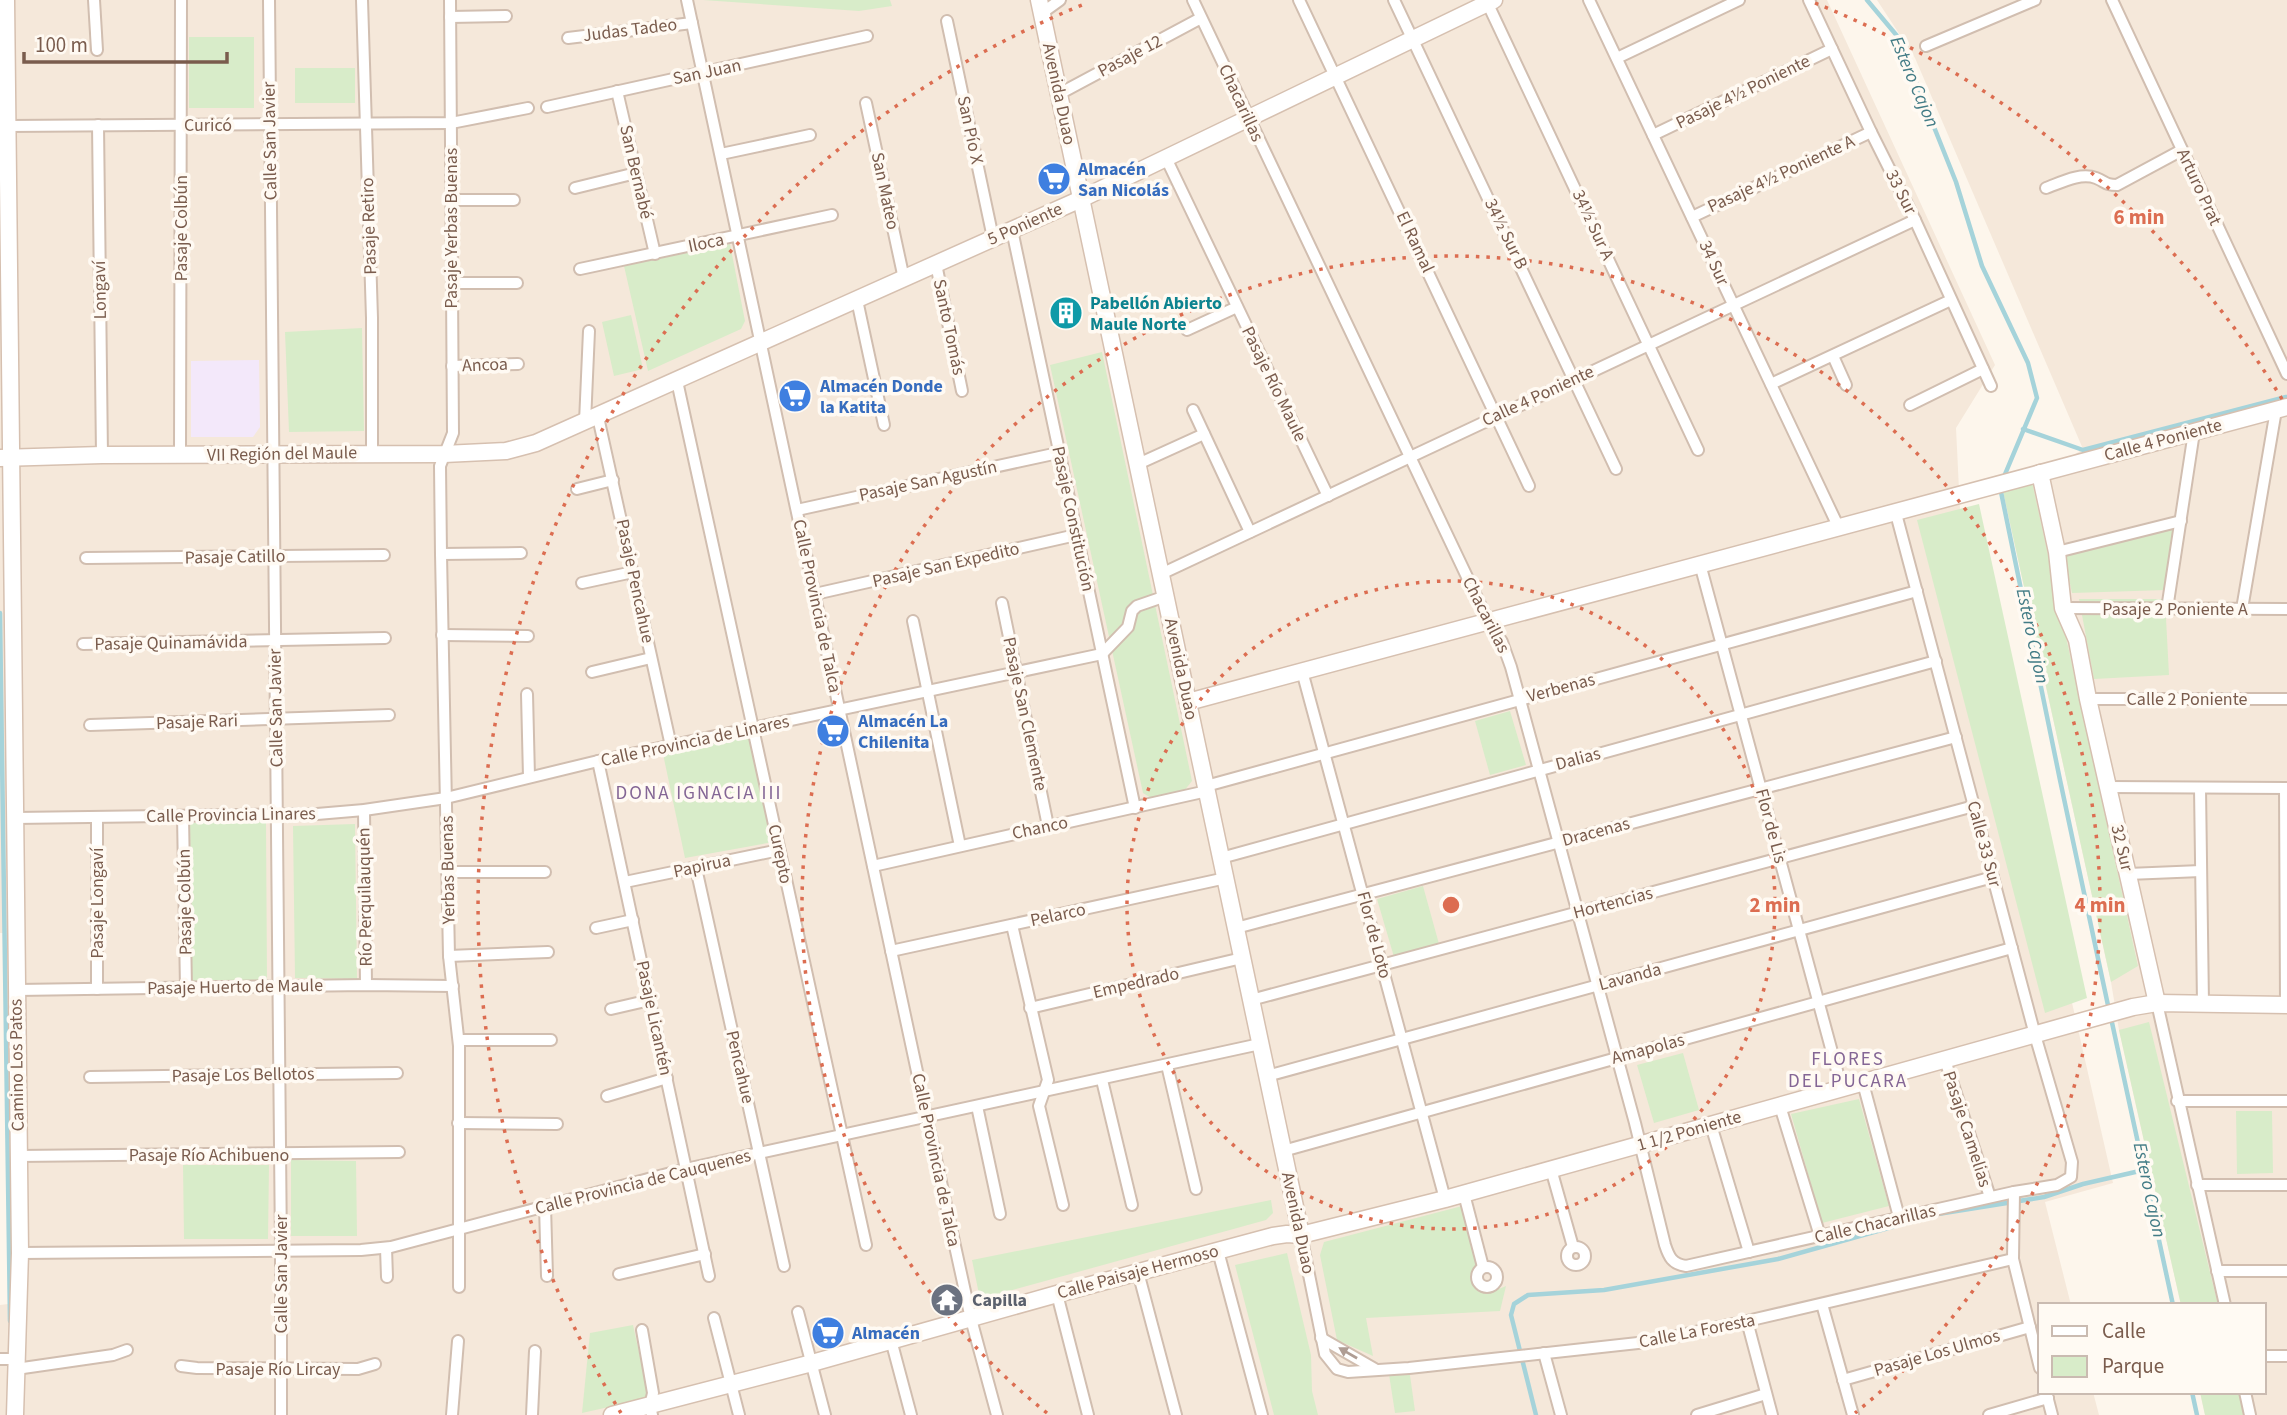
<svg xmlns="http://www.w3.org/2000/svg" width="2287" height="1415" viewBox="0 0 2287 1415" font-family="'Source Sans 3',sans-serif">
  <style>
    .residential { fill: #f5e8da }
    .education { fill: #f3e8fa }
    .green { fill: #d8ecc9 }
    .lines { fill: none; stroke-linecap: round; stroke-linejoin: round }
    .stream { stroke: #a5d3da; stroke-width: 4.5 }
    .street-casing { stroke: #d1beb0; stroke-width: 14 }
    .secondary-casing { stroke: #d6c0b0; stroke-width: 19 }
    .street { stroke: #fff; stroke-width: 10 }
    .secondary { stroke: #fff; stroke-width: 16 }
    .oneway { fill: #af9d94 }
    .ring { fill: none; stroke: #dc6d51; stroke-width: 3.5; stroke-dasharray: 3.5 7 }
    .labels { text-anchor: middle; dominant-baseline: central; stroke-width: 7; stroke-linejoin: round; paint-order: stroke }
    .street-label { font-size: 18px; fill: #7a5c4d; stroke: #fffaf3 }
    .shop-label { font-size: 18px; font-weight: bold; fill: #366cbe; stroke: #fffaf3; text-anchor: start }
    .culture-label { font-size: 18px; font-weight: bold; fill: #0d838f; stroke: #fffaf3; text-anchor: start }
    .worship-label { font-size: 18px; font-weight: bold; fill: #5b616d; stroke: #fffaf3; text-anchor: start }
    .water-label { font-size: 19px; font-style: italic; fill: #437c86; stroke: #fffaf3 }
    .neighbourhood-label { font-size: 19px; letter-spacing: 2px; fill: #846695; stroke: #fffaf3 }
    .centre { fill: #dc6d51; stroke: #fffaf3; stroke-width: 3.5 }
    .ring-label { font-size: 21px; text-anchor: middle; font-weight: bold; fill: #dc6d51; stroke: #fffaf3; stroke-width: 7; stroke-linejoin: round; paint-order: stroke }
  </style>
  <rect width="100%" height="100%" fill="#fdf6ec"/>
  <!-- residential -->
  <g class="residential">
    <path d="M0,0H1827L1995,365L1956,428L1960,510L2113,1183L2045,1202L2071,1305H2040V1392H2093L2099,1415H0V1305L8,1304L4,933H0Z"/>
    <path d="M1877,0H2287V1415H2205L2200,1392H2264V1305H2181L2119,1030L2111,982L2003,491L2032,482L2083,449L1915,58Z"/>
  </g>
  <!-- education -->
  <path class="education" d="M259,360L260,427L253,437H191V361Z"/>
  <!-- green -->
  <g class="green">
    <path d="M703,0H890L892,6L859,11Z"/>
    <rect x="189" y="37" width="65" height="71"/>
    <rect x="295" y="68" width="60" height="35"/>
    <path d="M730,244L745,321L741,329L648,371L624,266Z"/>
    <path d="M631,315L643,369L614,376L602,322Z"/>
    <path d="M362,328L364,431L289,432L285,332Z"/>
    <path d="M1102,352L1192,781L1184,791L1151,798L1143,793L1050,365Z"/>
    <path d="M2032,482L2138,966L2111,982L2003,491Z"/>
    <path d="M1979,504L2087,998L2045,1013L1917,520Z"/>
    <path d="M2175,527L2166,590L2072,593L2064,556Z"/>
    <path d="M2079,599H2165L2169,675L2094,679Z"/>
    <path d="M1510,711L1526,765L1490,775L1475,721Z"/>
    <path d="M750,736L773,842L685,858L663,754Z"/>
    <path d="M266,822L267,982L192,983L190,823Z"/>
    <path d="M355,824L357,979L295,978L293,826Z"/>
    <path d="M1423,886L1439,944L1394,957L1377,899Z"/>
    <path d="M2149,1022L2218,1305H2181L2119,1030Z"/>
    <path d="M1683,1053L1699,1110L1654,1123L1637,1065Z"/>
    <path d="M1859,1099L1889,1206L1822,1223L1791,1114Z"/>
    <path d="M2236,1111H2272L2273,1173L2237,1174Z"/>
    <path d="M291,1160L356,1161L357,1236H291Z"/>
    <path d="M183,1165H269L268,1239H184Z"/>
    <path d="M1271,1200L1273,1213L1266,1220L980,1299L972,1260Z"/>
    <path d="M1466,1205L1480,1267L1476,1274C1481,1292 1491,1293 1506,1286L1500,1311L1366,1318L1373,1356L1337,1340L1320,1255L1324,1242Z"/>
    <path d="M1287,1253L1311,1355L1312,1391L1318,1415H1274L1235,1265Z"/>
    <path d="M633,1325L649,1398L582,1413L590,1333Z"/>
    <path d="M1388,1368H1409L1415,1411L1395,1413Z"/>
    <path d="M2200,1392H2240L2245,1415H2205Z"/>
  </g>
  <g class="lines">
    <!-- stream -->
    <g class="stream">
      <path d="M1867,0L1898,37L1956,182L1982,266L2028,363L2037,398L2003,479"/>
      <path d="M2023,429L2083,450L2286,397"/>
      <path d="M2000,487L2060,780L2109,1010"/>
      <path d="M0,613L10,1321"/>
      <path d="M2111,1018L2173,1305"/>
      <path d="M2192,1392L2197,1415"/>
      <path d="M1536,1415L1511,1315L1514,1304L1528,1295L1604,1290L1778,1259L1938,1214L2044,1197L2083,1184L2144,1170"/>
    </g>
    <defs>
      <g id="street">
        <path d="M94,0L97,50"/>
        <path d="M269,0L281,1250V1415"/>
        <path d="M362,0L372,318V453"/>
        <path d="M450,0L453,433L440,466L441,554L449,956L459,1046V1287"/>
        <path d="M687,0L927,1118L971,1319L997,1415"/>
        <path d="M1193,0L1488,621L1502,642L1511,667L1635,1123L1665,1245C1669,1257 1672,1264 1686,1266L2014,1192L2057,1185L2071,1177L2072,1162L2035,1035L1895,510"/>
        <path d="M1299,0L1529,486"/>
        <path d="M1394,0L1616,469"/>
        <path d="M1486,0L1698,450"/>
        <path d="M1589,0L1838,526"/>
        <path d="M1809,0L1871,132L1915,220L1991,386"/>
        <path d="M2112,0L2287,374"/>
        <path d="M1042,13L1060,0"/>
        <path d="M450,17L506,16"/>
        <path d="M947,21L993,238"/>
        <path d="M568,38L692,23"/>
        <path d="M1926,46L2035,0"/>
        <path d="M1617,58L1739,0"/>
        <path d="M617,91L655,254"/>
        <path d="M1059,94L1201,18"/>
        <path d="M866,103L904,279"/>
        <path d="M547,107L867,36"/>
        <path d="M98,125L102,455"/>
        <path d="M8,126L451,123L528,108"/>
        <path d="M1653,135L1832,49"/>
        <path d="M721,154L810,135"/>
        <path d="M1166,158L1328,496"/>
        <path d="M575,188L636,173"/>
        <path d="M2046,188C2060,183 2080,172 2096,178C2106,182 2105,185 2117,185L2182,150"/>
        <path d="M451,200H514"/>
        <path d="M1692,217L1871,132"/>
        <path d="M1012,230L1135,808"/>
        <path d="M936,264L962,391"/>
        <path d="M580,269L832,215"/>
        <path d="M452,283H517"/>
        <path d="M857,300L884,425"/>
        <path d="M1187,330L1237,307"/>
        <path d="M1833,356L1846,385"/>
        <path d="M452,366L518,364"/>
        <path d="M677,381L866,1245"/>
        <path d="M1771,384L1951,300"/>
        <path d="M1910,405L1983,369"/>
        <path d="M853,410L879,404"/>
        <path d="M1193,410L1250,532"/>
        <path d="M598,417L671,746"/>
        <path d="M585,422L589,331"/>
        <path d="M180,455L181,0"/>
        <path d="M1138,464L1204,434"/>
        <path d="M577,489L613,480"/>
        <path d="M797,510L1058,453"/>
        <path d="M2057,552L2181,521"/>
        <path d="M441,554L521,553"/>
        <path d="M86,558L384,555"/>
        <path d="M1700,564L1842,1089"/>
        <path d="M1161,574L1915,220"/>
        <path d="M582,583L633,572"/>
        <path d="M815,594L1076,535"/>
        <path d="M1002,603L1048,826"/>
        <path d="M2063,608L2287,609"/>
        <path d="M2167,609L2194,432"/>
        <path d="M2242,609L2276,410"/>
        <path d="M913,621L960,846"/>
        <path d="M442,635L528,636"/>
        <path d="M83,644L385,638"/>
        <path d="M1302,671L1445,1199"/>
        <path d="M592,672L651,658"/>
        <path d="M527,694L529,777"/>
        <path d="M2088,699H2287"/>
        <path d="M90,725L389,715"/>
        <path d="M598,761L709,1276"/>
        <path d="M1206,786L1917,591"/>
        <path d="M2108,787L2287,788"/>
        <path d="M2200,788L2203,1004"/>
        <path d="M2285,788L2286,1005"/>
        <path d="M364,810L366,985"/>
        <path d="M183,816L186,988"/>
        <path d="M97,817V989"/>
        <path d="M15,818L317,814L364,810L446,798L598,761L1102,654L1128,627L1132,611L1137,606L1166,596"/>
        <path d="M1221,858L1936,661"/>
        <path d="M873,866L1207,791"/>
        <path d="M696,868L784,1266"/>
        <path d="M447,872H545"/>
        <path d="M2128,874L2201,871"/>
        <path d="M625,882L779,850"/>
        <path d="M1012,925L1048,1080L1039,1106L1063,1205"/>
        <path d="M596,928L633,920"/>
        <path d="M1236,928L1956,737"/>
        <path d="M891,951L1226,878"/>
        <path d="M449,956L548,952"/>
        <path d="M17,990L366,985L453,986"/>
        <path d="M1251,1000L1974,806"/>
        <path d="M2157,1003L2225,1305"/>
        <path d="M1030,1008L1242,958"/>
        <path d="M611,1009L650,1000"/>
        <path d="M459,1040H551"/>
        <path d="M1945,1060L1990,1197"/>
        <path d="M1167,1065L1196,1189"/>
        <path d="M1267,1076L1993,877"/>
        <path d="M90,1077L397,1073"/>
        <path d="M1102,1080L1132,1205"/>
        <path d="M1863,1083L1899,1217"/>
        <path d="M607,1096L667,1078"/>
        <path d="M2177,1101H2287"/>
        <path d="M977,1106L1000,1214"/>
        <path d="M1780,1106L1820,1236"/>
        <path d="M458,1123L557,1124"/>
        <path d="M1711,1125L1749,1252"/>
        <path d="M1283,1151L2012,948"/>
        <path d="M18,1156L399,1152"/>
        <path d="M1551,1169L1573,1247"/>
        <path d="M2197,1185H2287"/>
        <path d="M2014,1192L2013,1259L2040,1368"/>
        <path d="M1464,1194L1483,1267"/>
        <path d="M545,1206L547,1276"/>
        <path d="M1301,1235L1325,1354L1337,1369L1348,1372L1409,1368L1647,1342L1747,1321L2013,1259"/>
        <circle cx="1576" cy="1256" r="9"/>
        <path d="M386,1248L387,1277"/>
        <path d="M1218,1251L1262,1415"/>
        <path d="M20,1253L361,1250L391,1247L686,1169L1260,1044"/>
        <circle cx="1487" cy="1277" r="10"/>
        <path d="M2217,1271H2287"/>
        <path d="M1138,1272L1176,1415"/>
        <path d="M619,1274L705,1254"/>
        <path d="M1057,1294L1088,1415"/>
        <path d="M1822,1304L1853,1415"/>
        <path d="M798,1312L825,1415"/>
        <path d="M714,1318L739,1415"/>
        <path d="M1747,1321L1772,1415"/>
        <path d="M642,1330L653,1393L650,1406L652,1415"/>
        <path d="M1321,1338L1375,1369"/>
        <path d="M891,1340L911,1415"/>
        <path d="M1544,1353L1561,1415"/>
        <path d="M2264,1356H2287"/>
        <path d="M0,1359H17"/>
        <path d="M181,1366L197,1368L358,1369L375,1364"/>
        <path d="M16,1369L113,1355L127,1350"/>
        <path d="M1843,1380L2030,1327"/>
        <path d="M2046,1392L2052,1415"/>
        <path d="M2245,1392L2250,1415"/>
        <path d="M452,1415L458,1341"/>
        <path d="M532,1415L535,1351"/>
        <path d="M1697,1415L1766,1394"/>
        <path d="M1989,1415L2048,1398"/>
      </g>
      <g id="secondary">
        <path d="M6,0L20,1253L15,1415"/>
        <path d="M1039,0L1301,1235"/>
        <path d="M0,458L102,455L444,454L506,451L536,443L1081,199L1494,0"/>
        <path d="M2040,473L2057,552L2063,608L2077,640L2088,699L2157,1003"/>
        <path d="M1188,702L2287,407"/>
        <path d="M612,1415L812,1363L1057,1294L1273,1236L1287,1234L1301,1235L1445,1199L2133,1007L2157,1003L2287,1005"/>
      </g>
    </defs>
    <!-- street casing -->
    <use href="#street" class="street-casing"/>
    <!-- secondary casing -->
    <use href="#secondary" class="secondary-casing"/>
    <!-- street -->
    <use href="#street" class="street"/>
    <!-- secondary -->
    <use href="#secondary" class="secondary"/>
  </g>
  <!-- one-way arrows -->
  <defs><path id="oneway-solid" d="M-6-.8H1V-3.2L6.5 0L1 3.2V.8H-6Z" transform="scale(1.75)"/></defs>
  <use class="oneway" href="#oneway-solid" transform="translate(1348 1353) rotate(-150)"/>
  <!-- distance rings -->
  <g class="ring">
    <circle cx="1451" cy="905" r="324"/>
    <path d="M1047 1413A649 649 0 1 1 1855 1413"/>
    <path d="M621 1413A973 973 0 0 1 1087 3M1815 3A973 973 0 0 1 2285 404"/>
  </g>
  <!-- icons -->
  <defs>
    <symbol id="supermarket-disc" viewBox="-11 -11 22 22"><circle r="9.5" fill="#3f7fe0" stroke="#fffaf3"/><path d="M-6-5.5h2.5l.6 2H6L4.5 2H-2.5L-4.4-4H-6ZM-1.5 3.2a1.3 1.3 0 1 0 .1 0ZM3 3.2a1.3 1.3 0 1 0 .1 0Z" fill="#fff"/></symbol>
    <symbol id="building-disc" viewBox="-11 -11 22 22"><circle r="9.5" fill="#0f9aa8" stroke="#fffaf3"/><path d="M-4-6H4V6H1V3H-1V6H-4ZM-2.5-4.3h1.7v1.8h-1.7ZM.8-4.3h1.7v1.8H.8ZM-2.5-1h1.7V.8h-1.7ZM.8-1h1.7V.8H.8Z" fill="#fff"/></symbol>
    <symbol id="temple-disc" viewBox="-11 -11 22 22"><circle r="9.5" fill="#6b7280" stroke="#fffaf3"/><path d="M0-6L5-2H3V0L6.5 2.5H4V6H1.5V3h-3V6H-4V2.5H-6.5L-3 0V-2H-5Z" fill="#fff"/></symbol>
  </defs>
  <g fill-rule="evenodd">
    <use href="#supermarket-disc" x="1035" y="160" width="38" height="38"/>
    <use href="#building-disc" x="1047" y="294" width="38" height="38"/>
    <use href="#supermarket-disc" x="776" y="377" width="38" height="38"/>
    <use href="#supermarket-disc" x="814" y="712" width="38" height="38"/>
    <use href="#temple-disc" x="928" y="1281" width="38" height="38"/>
    <use href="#supermarket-disc" x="809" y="1314" width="38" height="38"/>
  </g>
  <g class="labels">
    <!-- street labels -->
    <g class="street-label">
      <text transform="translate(630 30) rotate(-7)">Judas Tadeo</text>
      <text transform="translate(1130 56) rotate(-28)">Pasaje 12</text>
      <text transform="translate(707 72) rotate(-12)">San Juan</text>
      <text transform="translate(1743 92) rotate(-26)">Pasaje 4½ Poniente</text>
      <text transform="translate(1059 94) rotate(78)">Avenida Duao</text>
      <text transform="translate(1241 103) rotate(65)">Chacarillas</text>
      <text x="208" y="125">Curicó</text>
      <text transform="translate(970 130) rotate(78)">San Pío X</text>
      <text transform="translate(270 141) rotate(-91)">Calle San Javier</text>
      <text transform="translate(636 172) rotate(77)">San Bernabé</text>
      <text transform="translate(1781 174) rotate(-25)">Pasaje 4½ Poniente A</text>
      <text transform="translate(2199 187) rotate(65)">Arturo Prat</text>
      <text transform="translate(885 191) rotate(78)">San Mateo</text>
      <text transform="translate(1901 192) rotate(63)">33 Sur</text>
      <text transform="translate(1025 224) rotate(-24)">5 Poniente</text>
      <text transform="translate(1593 225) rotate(65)">34½ Sur A</text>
      <text transform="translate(369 226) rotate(-92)">Pasaje Retiro</text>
      <text transform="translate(181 228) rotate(-90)">Pasaje Colbún</text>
      <text transform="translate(451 228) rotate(-90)">Pasaje Yerbas Buenas</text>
      <text transform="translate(1506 234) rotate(64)">34½ Sur B</text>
      <text transform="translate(1415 242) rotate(65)">El Ramal</text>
      <text transform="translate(706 243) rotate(-12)">Iloca</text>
      <text transform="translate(1714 263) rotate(65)">34 Sur</text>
      <text transform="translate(100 290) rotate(-91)">Longaví</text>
      <text transform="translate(949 327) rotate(78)">Santo Tomás</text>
      <text transform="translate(485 365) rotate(-2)">Ancoa</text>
      <text transform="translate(1274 384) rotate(64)">Pasaje Río Maule</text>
      <text transform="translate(1538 396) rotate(-25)">Calle 4 Poniente</text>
      <text transform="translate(2163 440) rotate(-15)">Calle 4 Poniente</text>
      <text transform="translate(282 454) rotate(-1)">VII Región del Maule</text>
      <text transform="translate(928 481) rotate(-12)">Pasaje San Agustín</text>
      <text transform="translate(1073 519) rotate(78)">Pasaje Constitución</text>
      <text transform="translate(235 557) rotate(-1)">Pasaje Catillo</text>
      <text transform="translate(946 565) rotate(-13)">Pasaje San Expedito</text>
      <text transform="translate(635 581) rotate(78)">Pasaje Pencahue</text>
      <text transform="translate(817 606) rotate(78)">Calle Provincia de Talca</text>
      <text x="2175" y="609">Pasaje 2 Poniente A</text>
      <text transform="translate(1486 615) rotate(63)">Chacarillas</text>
      <text transform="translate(171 643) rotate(-1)">Pasaje Quinamávida</text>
      <text transform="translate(1181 669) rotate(78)">Avenida Duao</text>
      <text transform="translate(1561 688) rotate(-15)">Verbenas</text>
      <text x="2187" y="699">Calle 2 Poniente</text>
      <text transform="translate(276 708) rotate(-91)">Calle San Javier</text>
      <text transform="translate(1025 714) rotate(78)">Pasaje San Clemente</text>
      <text transform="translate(197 722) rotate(-2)">Pasaje Rari</text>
      <text transform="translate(695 741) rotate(-12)">Calle Provincia de Linares</text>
      <text transform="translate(1578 759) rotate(-15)">Dalias</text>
      <text transform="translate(231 815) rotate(-1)">Calle Provincia Linares</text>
      <text transform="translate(1771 826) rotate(75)">Flor de Lis</text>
      <text transform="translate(1040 828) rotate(-12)">Chanco</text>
      <text transform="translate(1596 832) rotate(-15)">Dracenas</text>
      <text transform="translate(1984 844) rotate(75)">Calle 33 Sur</text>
      <text transform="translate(2122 848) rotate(77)">32 Sur</text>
      <text transform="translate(780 854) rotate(78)">Curepto</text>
      <text transform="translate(702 866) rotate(-12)">Papirua</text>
      <text transform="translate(448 870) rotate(-91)">Yerbas Buenas</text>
      <text transform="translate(365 897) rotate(-91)">Río Perquilauquén</text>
      <text transform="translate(185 902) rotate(-91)">Pasaje Colbún</text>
      <text transform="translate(97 903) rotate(-90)">Pasaje Longaví</text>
      <text transform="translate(1613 903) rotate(-15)">Hortencias</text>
      <text transform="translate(1058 915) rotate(-12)">Pelarco</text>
      <text transform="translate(1374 935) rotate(75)">Flor de Loto</text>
      <text transform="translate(1630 977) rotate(-15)">Lavanda</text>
      <text transform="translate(1136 983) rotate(-13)">Empedrado</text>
      <text transform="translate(235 987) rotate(-1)">Pasaje Huerto de Maule</text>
      <text transform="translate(654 1018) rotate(78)">Pasaje Licantén</text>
      <text transform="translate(1648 1049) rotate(-15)">Amapolas</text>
      <text transform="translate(17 1065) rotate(-91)">Camino Los Patos</text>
      <text transform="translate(740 1067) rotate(77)">Pencahue</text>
      <text transform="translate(243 1075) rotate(-1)">Pasaje Los Bellotos</text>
      <text transform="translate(1967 1129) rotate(72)">Pasaje Camelias</text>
      <text transform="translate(1689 1131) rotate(-16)">1 1/2 Poniente</text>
      <text x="209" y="1155">Pasaje Río Achibueno</text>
      <text transform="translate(936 1160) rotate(78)">Calle Provincia de Talca</text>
      <text transform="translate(643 1182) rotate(-14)">Calle Provincia de Cauquenes</text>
      <text transform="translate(1298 1223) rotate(78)">Avenida Duao</text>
      <text transform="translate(1875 1224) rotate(-13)">Calle Chacarillas</text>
      <text transform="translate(1138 1272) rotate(-15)">Calle Paisaje Hermoso</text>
      <text transform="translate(281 1274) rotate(-90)">Calle San Javier</text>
      <text transform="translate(1697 1331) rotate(-11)">Calle La Foresta</text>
      <text transform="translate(1937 1353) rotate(-16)">Pasaje Los Ulmos</text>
      <text x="278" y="1369">Pasaje Río Lircay</text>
    </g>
    <!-- shop labels -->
    <g class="shop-label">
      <text x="1078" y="169">Almacén<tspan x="1078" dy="21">San Nicolás</tspan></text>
      <text x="820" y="386">Almacén Donde<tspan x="820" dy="21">la Katita</tspan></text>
      <text x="858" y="721">Almacén La<tspan x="858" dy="21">Chilenita</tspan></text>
      <text x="852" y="1333">Almacén</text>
    </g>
    <!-- culture labels -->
    <g class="culture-label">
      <text x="1090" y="303">Pabellón Abierto<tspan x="1090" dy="21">Maule Norte</tspan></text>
    </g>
    <!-- worship labels -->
    <g class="worship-label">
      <text x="972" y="1300">Capilla</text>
    </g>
    <!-- water labels -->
    <g class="water-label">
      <text transform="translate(1914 82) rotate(67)">Estero Cajon</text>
      <text transform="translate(2032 636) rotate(78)">Estero Cajon</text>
      <text transform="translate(2149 1190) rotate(78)">Estero Cajon</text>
    </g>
    <!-- neighbourhood labels -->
    <g class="neighbourhood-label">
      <text x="699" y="793">DONA IGNACIA III</text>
      <text x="1848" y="1059">FLORES<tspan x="1848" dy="22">DEL PUCARA</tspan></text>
    </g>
  </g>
  <circle cx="1451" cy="905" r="10" class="centre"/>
  <g class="ring-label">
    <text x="2139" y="224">6 min</text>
    <text x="1775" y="912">2 min</text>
    <text x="2100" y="912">4 min</text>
  </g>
  <!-- legend -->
  <rect x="2038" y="1303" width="228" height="91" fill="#fffaf3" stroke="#cabbb1" stroke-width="2"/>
  <rect x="2052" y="1326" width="35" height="10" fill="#ffffff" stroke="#cabbb1" stroke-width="2"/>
  <text x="2102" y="1338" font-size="21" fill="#7a5c4d">Calle</text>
  <rect x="2052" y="1356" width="35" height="21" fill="#d8ecc9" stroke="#cabbb1" stroke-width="2"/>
  <text x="2102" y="1373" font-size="21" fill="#7a5c4d">Parque</text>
  <!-- scale -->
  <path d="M24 52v10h203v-10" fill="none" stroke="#7a5c4d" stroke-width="3.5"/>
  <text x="35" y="52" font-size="21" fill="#7a5c4d" stroke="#fffaf3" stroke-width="5" paint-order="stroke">100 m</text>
</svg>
